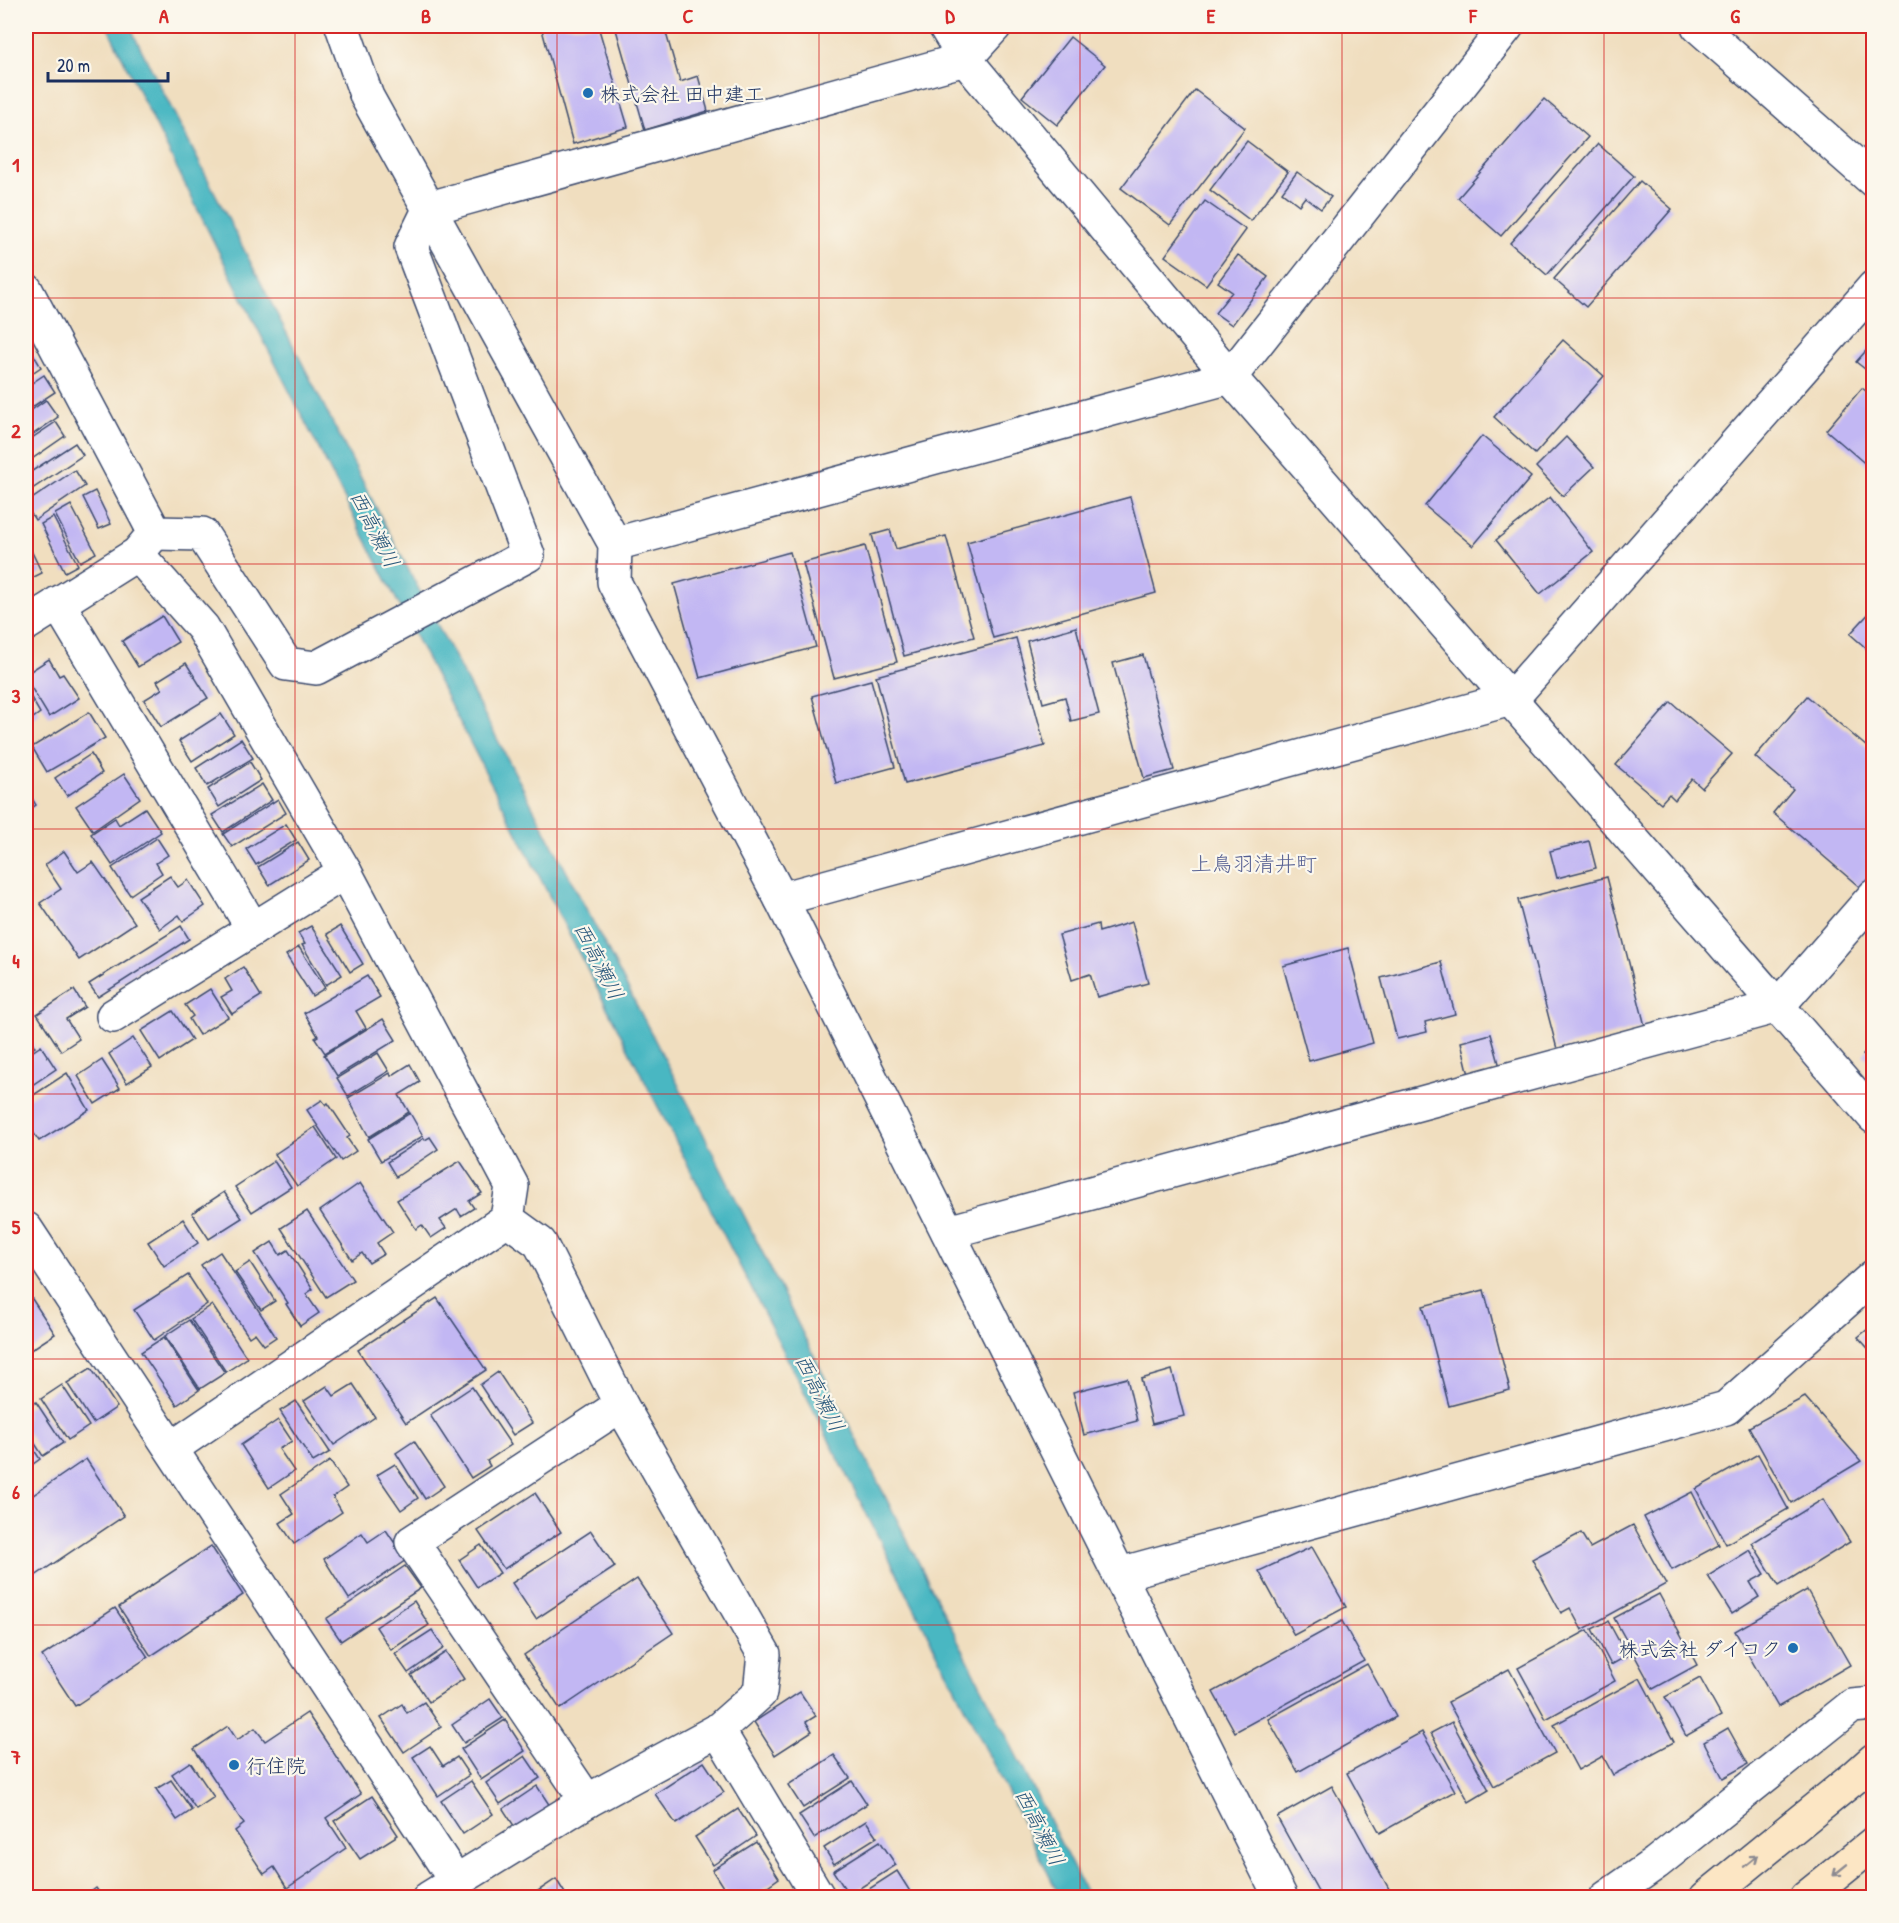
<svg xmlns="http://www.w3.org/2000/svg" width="1899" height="1923" viewBox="0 0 1899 1923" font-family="'Patrick Hand','Klee One',sans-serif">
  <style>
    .water { fill: #49b7c2; stroke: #327390; stroke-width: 1.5 }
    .building { fill: #c2b7f3 }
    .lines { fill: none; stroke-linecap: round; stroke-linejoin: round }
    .street-casing { stroke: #3b496d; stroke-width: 36 }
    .secondary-casing { stroke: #3b496d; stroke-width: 36 }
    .street { stroke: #fff; stroke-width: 33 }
    .secondary { stroke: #fce6c4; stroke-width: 33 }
    .oneway { stroke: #8c8a91 }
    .grid { fill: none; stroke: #d62828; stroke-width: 1.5; stroke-opacity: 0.55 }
    .poi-dot { fill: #1f6fb2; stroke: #fbf7ec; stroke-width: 2 }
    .labels { text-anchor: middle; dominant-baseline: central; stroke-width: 4.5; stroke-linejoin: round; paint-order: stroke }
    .poi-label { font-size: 20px; fill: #1b2f5e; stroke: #fbf7ec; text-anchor: start }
    .water-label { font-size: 21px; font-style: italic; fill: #29587c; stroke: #fbf7ec }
    .neighbourhood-label { font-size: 21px; fill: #555f92; stroke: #fbf7ec }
    .neatline { fill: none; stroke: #d62828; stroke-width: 2 }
    .grid-label { font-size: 20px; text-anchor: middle; font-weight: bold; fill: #d62828 }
  </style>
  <rect width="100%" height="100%" fill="#fbf7ec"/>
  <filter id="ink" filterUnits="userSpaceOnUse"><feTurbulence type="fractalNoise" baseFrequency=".0167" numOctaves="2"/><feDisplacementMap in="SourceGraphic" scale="12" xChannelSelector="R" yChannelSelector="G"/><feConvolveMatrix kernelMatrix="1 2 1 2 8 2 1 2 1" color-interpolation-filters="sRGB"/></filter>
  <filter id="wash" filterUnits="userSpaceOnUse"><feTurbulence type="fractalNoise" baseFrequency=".008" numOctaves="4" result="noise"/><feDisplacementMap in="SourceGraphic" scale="24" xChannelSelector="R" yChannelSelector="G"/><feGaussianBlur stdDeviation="1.35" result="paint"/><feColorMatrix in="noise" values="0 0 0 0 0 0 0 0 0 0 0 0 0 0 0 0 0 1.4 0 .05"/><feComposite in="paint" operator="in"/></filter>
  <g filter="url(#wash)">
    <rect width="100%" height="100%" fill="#f0debf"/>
    <!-- water -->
    <path class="water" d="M107,26H131L135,37L382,519L692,1111L808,1344L1088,1897H1060C873,1523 681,1151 489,779C360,529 230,279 107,26Z"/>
    <g id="blocks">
      <!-- building -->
      <g class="building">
        <path d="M541,26H598L628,127L573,144Z"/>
        <path d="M615,26H664L680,82L698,76L708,111L645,130Z"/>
        <path d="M1070,37L1105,65L1057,125L1022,97Z"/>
        <path d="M1195,90L1245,128L1170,225L1121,188Z"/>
        <path d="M1544,99L1588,137L1501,236L1458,198Z"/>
        <path d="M1247,141L1288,172L1251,221L1210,190Z"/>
        <path d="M1598,144L1634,176L1547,275L1510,243Z"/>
        <path d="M1297,172L1331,197L1321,209L1305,197L1299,205L1282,192Z"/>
        <path d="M1640,181L1672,209L1586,307L1554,279Z"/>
        <path d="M1205,201L1246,230L1206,285L1165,256Z"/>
        <path d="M1238,255L1268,277L1232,325L1215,313L1232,292L1218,282Z"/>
        <path d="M1563,340L1604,376L1535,454L1494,417Z"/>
        <path d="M26,342L41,367L26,377Z"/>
        <path d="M1874,342V376L1856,362Z"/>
        <path d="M44,375L55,392L26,411V387Z"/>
        <path d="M1862,388L1874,397V461L1869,467L1826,430Z"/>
        <path d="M46,400L58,417L26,439V414Z"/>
        <path d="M56,422L65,436L26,463V442Z"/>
        <path d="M1482,436L1531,477L1473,546L1425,506Z"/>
        <path d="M1566,437L1594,467L1563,496L1536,467Z"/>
        <path d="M75,443L83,455L26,493V475Z"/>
        <path d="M75,470L85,486L35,520L26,506V503Z"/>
        <path d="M95,491L111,524L99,529L83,497Z"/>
        <path d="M1130,497L1156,593L993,638L967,542Z"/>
        <path d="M1550,497L1593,552L1540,594L1496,540Z"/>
        <path d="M71,505L96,553L80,562L55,514Z"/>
        <path d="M53,517L78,565L65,572L41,524Z"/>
        <path d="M890,530L896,549L946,536L974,637L904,656L872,535Z"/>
        <path d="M26,540L42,573L26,581Z"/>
        <path d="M865,546L897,662L834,678L803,563Z"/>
        <path d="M790,552L816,647L700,678L674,584Z"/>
        <path d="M1874,608V655L1850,634Z"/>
        <path d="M162,616L178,642L138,667L122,641Z"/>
        <path d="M1076,627L1099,714L1071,721L1065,697L1043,703L1027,641Z"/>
        <path d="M1016,638L1045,746L905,784L876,676Z"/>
        <path d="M1143,655L1174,770L1144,778L1113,663Z"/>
        <path d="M49,659L59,676L63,674L79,698L49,717L26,679V674Z"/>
        <path d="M186,663L208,698L161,727L144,700L162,689L157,681Z"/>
        <path d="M871,680L895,767L836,783L812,696Z"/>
        <path d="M26,689L40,713L26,723Z"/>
        <path d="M1807,696L1874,753V878L1863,890L1773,813L1793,789L1755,757Z"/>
        <path d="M1671,702L1732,754L1702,788L1692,779L1675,800L1669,794L1661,803L1616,765Z"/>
        <path d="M89,712L105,738L47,772L32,747Z"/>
        <path d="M221,714L234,734L192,761L179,741Z"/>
        <path d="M241,739L253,758L207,786L196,768Z"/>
        <path d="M91,754L102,773L67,796L55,778Z"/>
        <path d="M250,762L261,780L219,807L208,789Z"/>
        <path d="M124,774L140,798L93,831L76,806Z"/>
        <path d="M262,784L272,800L223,832L212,815Z"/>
        <path d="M26,789L36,805L26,812Z"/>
        <path d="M278,799L286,813L232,847L223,834Z"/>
        <path d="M145,808L161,832L112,865L91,834L115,818L119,825Z"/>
        <path d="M286,824L296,840L256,865L246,849Z"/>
        <path d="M157,838L168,855L156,863L162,873L130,895L112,868Z"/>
        <path d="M1589,841L1596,868L1557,878L1550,851Z"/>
        <path d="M298,842L309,860L269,885L258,867Z"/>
        <path d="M64,851L78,872L93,862L135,923L79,960L40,903L61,889L45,865Z"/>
        <path d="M170,876L178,887L188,880L205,906L183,921L179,915L160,929L138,897Z"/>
        <path d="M1607,877L1645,1026L1557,1049L1518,900Z"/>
        <path d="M1132,922L1148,983L1097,997L1090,974L1072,980L1059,935L1098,924L1099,932Z"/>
        <path d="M181,926L189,939L98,997L89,984Z"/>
        <path d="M311,926L342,975L326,985L302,945L305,944L298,933Z"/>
        <path d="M340,926L363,964L350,972L327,934Z"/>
        <path d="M299,947L325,988L312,996L286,955Z"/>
        <path d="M1348,948L1373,1043L1309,1061L1283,966Z"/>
        <path d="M1441,962L1455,1014L1425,1022L1427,1032L1397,1039L1381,978Z"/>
        <path d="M243,967L261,996L232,1014L221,997L232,991L225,979Z"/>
        <path d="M367,976L380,997L356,1011L366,1028L325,1053L315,1038L318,1036L304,1013Z"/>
        <path d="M210,989L228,1017L199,1035L189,1019L193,1016L185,1005Z"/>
        <path d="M74,990L85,1007L66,1019L79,1039L61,1051L37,1014Z"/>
        <path d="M173,1011L192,1040L160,1061L141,1031Z"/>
        <path d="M383,1019L396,1040L337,1076L324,1055Z"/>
        <path d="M26,1032L35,1047L26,1053Z"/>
        <path d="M1491,1034L1500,1067L1469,1075L1461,1042Z"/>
        <path d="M133,1038L152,1067L127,1083L109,1054Z"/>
        <path d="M1874,1042V1063L1863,1055Z"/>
        <path d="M41,1046L56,1069L26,1089V1056Z"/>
        <path d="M378,1053L389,1071L348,1096L337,1078Z"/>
        <path d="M102,1060L120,1088L95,1104L78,1076Z"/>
        <path d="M410,1064L420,1082L399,1095L409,1112L369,1137L348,1098L390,1073L391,1076Z"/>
        <path d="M67,1073L89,1110L39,1141L33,1132L26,1137V1100Z"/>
        <path d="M322,1100L326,1105L328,1103L350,1136L347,1138L356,1151L341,1161L307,1110Z"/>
        <path d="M410,1113L423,1136L381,1161L368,1139Z"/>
        <path d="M315,1127L336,1159L297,1186L275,1154Z"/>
        <path d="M430,1137L438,1149L396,1177L387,1162L424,1138L425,1140Z"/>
        <path d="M274,1161L291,1187L252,1212L235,1187Z"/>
        <path d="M460,1161L482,1193L469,1201L474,1208L461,1216L457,1209L440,1220L446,1228L431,1238L422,1225L416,1229L397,1200Z"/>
        <path d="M360,1183L393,1232L377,1243L384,1254L369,1263L362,1253L352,1260L320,1211Z"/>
        <path d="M224,1192L242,1218L209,1239L192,1213Z"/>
        <path d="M307,1211L353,1280L326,1297L281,1228Z"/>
        <path d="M183,1219L198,1243L164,1266L148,1242Z"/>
        <path d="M272,1242L280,1255L288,1250L313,1289L306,1294L319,1313L300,1326L286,1304L288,1303L255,1253Z"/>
        <path d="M220,1252L276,1337L264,1345L255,1333L249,1337L201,1265Z"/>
        <path d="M250,1262L275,1301L261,1310L235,1272Z"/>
        <path d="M188,1275L207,1304L154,1340L134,1310Z"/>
        <path d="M1484,1290L1510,1390L1449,1406L1423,1306Z"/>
        <path d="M437,1298L486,1370L406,1423L358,1350Z"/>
        <path d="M32,1299L55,1334L26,1353V1303Z"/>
        <path d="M212,1305L247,1358L226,1372L191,1319Z"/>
        <path d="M189,1320L225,1373L200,1389L165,1336Z"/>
        <path d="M1874,1324V1355L1858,1337Z"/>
        <path d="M164,1337L199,1390L177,1405L141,1352Z"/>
        <path d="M91,1368L117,1407L93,1423L67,1383Z"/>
        <path d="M1172,1370L1184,1416L1152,1424L1141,1379Z"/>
        <path d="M498,1372L532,1423L513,1435L480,1385Z"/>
        <path d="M1127,1378L1137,1421L1084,1435L1073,1392Z"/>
        <path d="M353,1384L375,1417L334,1445L304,1401L327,1386L334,1396Z"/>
        <path d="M62,1385L89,1426L68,1440L41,1399Z"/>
        <path d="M472,1387L511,1445L487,1461L490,1466L471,1478L430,1415Z"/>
        <path d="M1805,1397L1861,1461L1791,1503L1749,1427Z"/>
        <path d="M296,1401L330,1452L313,1462L280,1411Z"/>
        <path d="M36,1402L63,1443L43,1456L26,1430V1409Z"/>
        <path d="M278,1420L292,1441L279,1449L294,1471L269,1488L241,1445Z"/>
        <path d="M26,1438L40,1459L26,1469Z"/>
        <path d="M414,1441L444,1486L425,1499L396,1453Z"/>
        <path d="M1758,1454L1788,1509L1726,1544L1696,1489Z"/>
        <path d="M86,1459L124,1516L26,1582V1500Z"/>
        <path d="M330,1461L347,1487L333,1497L342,1512L294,1544L280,1523L294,1514L281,1494Z"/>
        <path d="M395,1464L418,1498L401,1510L377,1475Z"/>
        <path d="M1692,1492L1719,1545L1672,1570L1644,1517Z"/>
        <path d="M535,1493L561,1532L504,1569L478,1531Z"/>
        <path d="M1823,1499L1850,1542L1779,1586L1752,1543Z"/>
        <path d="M1633,1525L1666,1584L1582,1630L1570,1608L1561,1613L1532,1559L1581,1533L1590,1548Z"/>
        <path d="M386,1530L406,1560L349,1599L324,1559L362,1533L368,1542Z"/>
        <path d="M591,1531L615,1567L536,1619L512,1583Z"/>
        <path d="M481,1545L500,1573L477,1587L459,1560Z"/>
        <path d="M211,1546L243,1595L151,1656L119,1607Z"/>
        <path d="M1312,1547L1346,1607L1294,1635L1259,1571Z"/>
        <path d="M1750,1550L1765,1574L1750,1582L1759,1597L1732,1614L1708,1576Z"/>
        <path d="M405,1566L421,1588L341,1641L326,1619Z"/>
        <path d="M637,1579L673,1633L560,1709L524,1655Z"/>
        <path d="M1807,1590L1850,1665L1778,1707L1735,1631Z"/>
        <path d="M1659,1594L1697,1665L1653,1689L1614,1618Z"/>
        <path d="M414,1601L429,1625L391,1650L376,1627Z"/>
        <path d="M115,1608L148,1657L75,1706L42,1656Z"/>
        <path d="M1342,1621L1364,1661L1235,1732L1213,1692Z"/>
        <path d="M1608,1621L1627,1656L1611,1665L1592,1629Z"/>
        <path d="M432,1630L444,1648L408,1673L395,1654Z"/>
        <path d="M1588,1630L1615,1681L1546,1719L1518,1668Z"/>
        <path d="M446,1652L464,1679L429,1702L411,1675Z"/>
        <path d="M1367,1664L1396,1717L1298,1772L1268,1719Z"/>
        <path d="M1509,1669L1555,1753L1494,1786L1448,1702Z"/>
        <path d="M1640,1678L1674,1742L1613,1775L1603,1756L1578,1770L1554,1725Z"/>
        <path d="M1700,1678L1721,1716L1686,1736L1665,1697Z"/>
        <path d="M800,1692L816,1716L806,1722L812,1731L775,1755L754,1722Z"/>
        <path d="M490,1699L503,1718L464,1743L452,1725Z"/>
        <path d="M424,1702L441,1727L404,1752L381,1718L402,1704L407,1713Z"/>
        <path d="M307,1713L361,1794L326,1818L346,1848L287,1888L274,1867L264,1874L235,1831L244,1824L194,1749L228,1726L237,1740L255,1728L265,1741Z"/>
        <path d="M505,1720L525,1751L481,1780L461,1749Z"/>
        <path d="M1452,1722L1489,1790L1469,1802L1431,1733Z"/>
        <path d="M1728,1728L1748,1764L1723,1778L1704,1742Z"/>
        <path d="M1422,1732L1455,1791L1380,1833L1347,1773Z"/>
        <path d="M430,1746L443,1766L457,1757L469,1775L438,1796L413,1757Z"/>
        <path d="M834,1755L850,1778L803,1808L788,1785Z"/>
        <path d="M525,1756L540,1778L500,1804L486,1783Z"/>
        <path d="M190,1762L214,1797L196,1809L172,1774Z"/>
        <path d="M704,1762L724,1792L676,1824L655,1794Z"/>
        <path d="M171,1780L192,1810L177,1820L156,1789Z"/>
        <path d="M471,1781L493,1814L463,1834L441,1801Z"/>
        <path d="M852,1781L867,1804L814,1838L799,1815Z"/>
        <path d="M537,1786L552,1809L518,1832L503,1809Z"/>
        <path d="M1332,1786L1389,1889L1374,1898H1322L1277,1817Z"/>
        <path d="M372,1796L398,1835L360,1859L334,1821Z"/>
        <path d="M738,1809L756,1836L713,1865L695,1837Z"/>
        <path d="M866,1821L877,1837L834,1864L824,1848Z"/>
        <path d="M880,1841L896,1865L849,1895L833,1871Z"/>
        <path d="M756,1842L779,1878L751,1898H730L712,1870Z"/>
        <path d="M897,1871L911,1893L903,1898H855Z"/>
        <path d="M556,1879L568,1898H527L538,1891Z"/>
        <path d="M96,1888L103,1898H83Z"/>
        <path d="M782,1889L788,1898H770Z"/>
      </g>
    </g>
  </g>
  <g filter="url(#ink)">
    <use href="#blocks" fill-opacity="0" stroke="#3b496d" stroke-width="1.5"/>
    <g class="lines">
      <defs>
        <g id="street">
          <path d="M342,26L367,97L615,544L614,582L781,899L1281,1898"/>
          <path d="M945,26L965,59L1230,377L1874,1117"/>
          <path d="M1698,26L1874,181"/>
          <path d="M26,290L155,533L202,534L286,664L316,668L528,555L411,247L430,208L965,59L995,26"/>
          <path d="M615,544L1230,377L1507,26"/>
          <path d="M137,554L203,628L345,872L512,1186L507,1219L540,1243L621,1405L764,1654L760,1693L718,1730L819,1898"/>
          <path d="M58,603L253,929"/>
          <path d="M26,624L137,554L152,536"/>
          <path d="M781,899L1511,699L1874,287"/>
          <path d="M113,1016L345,872"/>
          <path d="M26,1229L455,1880"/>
          <path d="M948,1232L1778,1006L1874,896"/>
          <path d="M172,1448L507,1219"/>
          <path d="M1120,1574L1726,1408L1874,1276"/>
          <path d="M587,1801L412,1542L621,1405"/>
          <path d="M429,1898L587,1801L718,1730"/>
          <path d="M1606,1898L1656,1863L1852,1706L1874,1704"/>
        </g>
        <g id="secondary">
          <path d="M1706,1898L1855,1777L1874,1760"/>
          <path d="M1806,1898L1874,1843"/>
        </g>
      </defs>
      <!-- street casing -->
      <use href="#street" class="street-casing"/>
      <!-- secondary casing -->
      <use href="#secondary" class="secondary-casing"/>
      <!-- street -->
      <use href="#street" class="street"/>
      <!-- secondary -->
      <use href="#secondary" class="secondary"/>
    </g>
    <!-- one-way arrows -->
    <defs><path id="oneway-shaft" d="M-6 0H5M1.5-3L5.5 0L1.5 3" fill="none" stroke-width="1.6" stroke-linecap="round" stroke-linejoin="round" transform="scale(1.5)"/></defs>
    <g class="oneway">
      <use href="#oneway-shaft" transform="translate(1751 1861) rotate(-39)"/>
      <use href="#oneway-shaft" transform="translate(1840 1870) rotate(141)"/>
    </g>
  </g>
  <!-- grid -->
  <path class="grid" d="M295,26V1898M557,26V1898M819,26V1898M1080,26V1898M1342,26V1898M1604,26V1898M26,298H1874M26,564H1874M26,829H1874M26,1094H1874M26,1359H1874M26,1625H1874"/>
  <!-- markers -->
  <g class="poi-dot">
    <circle cx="588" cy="93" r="6"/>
    <circle cx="1793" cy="1648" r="6"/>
    <circle cx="234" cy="1765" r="6"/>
  </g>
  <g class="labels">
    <!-- poi labels -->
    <g class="poi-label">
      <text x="600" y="93">株式会社 田中建工</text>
      <text x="1781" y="1648" text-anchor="end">株式会社 ダイコク</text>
      <text x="246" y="1765">行住院</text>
    </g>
    <!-- water labels -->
    <g class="water-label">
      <text transform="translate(375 529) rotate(63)">西高瀬川</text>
      <text transform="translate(599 961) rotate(63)">西高瀬川</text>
      <text transform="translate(820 1393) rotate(63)">西高瀬川</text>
      <text transform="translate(1040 1827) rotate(63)">西高瀬川</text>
    </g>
    <!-- neighbourhood labels -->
    <g class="neighbourhood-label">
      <text x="1254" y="863">上鳥羽清井町</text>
    </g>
  </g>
  <!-- margin -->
  <rect width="1899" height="1923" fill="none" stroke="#fbf7ec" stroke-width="66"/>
  <!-- scale -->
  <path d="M48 72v9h120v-9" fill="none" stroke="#1b2f5e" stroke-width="3"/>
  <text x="57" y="72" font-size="18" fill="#1b2f5e" stroke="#fbf7ec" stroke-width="4.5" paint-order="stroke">20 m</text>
  <rect x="33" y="33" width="1833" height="1857" class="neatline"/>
  <g class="grid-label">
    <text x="164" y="23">A</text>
    <text x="426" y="23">B</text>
    <text x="688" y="23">C</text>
    <text x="950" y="23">D</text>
    <text x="1211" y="23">E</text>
    <text x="1473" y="23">F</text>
    <text x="1735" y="23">G</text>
    <text x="16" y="172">1</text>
    <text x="16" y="438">2</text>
    <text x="16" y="703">3</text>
    <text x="16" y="968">4</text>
    <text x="16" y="1234">5</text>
    <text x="16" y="1499">6</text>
    <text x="16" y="1764">7</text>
  </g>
</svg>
